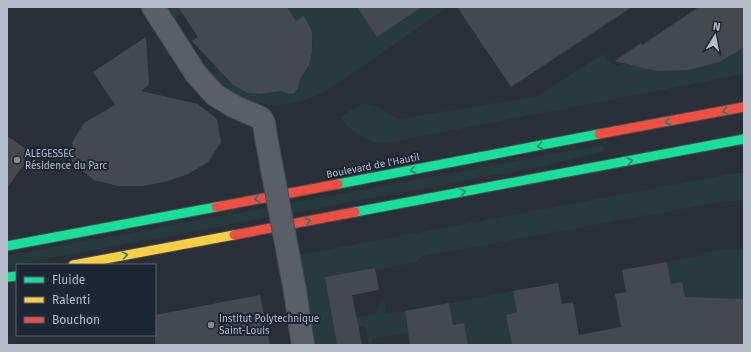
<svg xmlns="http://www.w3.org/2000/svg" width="751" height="352" viewBox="0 0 751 352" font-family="'Fira Sans',sans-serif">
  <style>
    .green { fill: #273a3e }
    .building { fill: #444950 }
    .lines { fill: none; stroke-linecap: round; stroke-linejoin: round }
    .street-casing { stroke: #484c53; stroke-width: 24 }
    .fast-casing { stroke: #484c53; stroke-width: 11 }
    .slow-casing { stroke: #484c53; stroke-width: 11 }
    .jam-casing { stroke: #484c53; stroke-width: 11 }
    .street { stroke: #5a5e66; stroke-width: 22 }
    .fast { stroke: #16e098; stroke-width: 9 }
    .slow { stroke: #ffcf43; stroke-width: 9 }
    .jam { stroke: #f24e42; stroke-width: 9 }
    .street-bridge-casing { stroke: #484c53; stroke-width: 24; stroke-linecap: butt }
    .street-bridge { stroke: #5a5e66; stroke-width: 22 }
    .oneway { stroke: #1a8366 }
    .poi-dot { fill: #848b96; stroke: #1d2633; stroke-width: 1.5 }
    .labels { text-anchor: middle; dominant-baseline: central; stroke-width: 4; stroke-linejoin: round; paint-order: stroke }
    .poi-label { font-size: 10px; fill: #b4bcc9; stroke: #1d2633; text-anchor: start }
    .street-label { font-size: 10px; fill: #b4bcc9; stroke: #1d2633 }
  </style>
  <rect width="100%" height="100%" fill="#2a3038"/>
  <!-- green -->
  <g class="green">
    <path d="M163,7H178L182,14L172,20Z"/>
    <path d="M287,7H357L377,37L422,7H448L328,90C321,93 315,97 308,99C285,108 258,106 235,96C226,92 218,84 210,78L220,71C233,91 255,97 276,92V91L279,90C288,98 301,92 299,79C316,61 316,37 304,16L296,21Z"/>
    <path d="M744,47V74L380,144C363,138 351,133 340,117L363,103L378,107L398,119L537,96L603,54L610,62L617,66L624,63L629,65L633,63L635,66C673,76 712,70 744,47Z"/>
    <path d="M602,145L605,151L544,166L7,266V256Z"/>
    <path d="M736,173H744V200L720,202L423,256L416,262L376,270L375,268L325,277L337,345H314L303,272L299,255Z"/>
    <path d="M726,249L744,250V299L727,300L726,298H719L716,300L714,298H709L688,314L682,282L671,284L667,262L703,255L705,252Z"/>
    <path d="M513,291L517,312L506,315L512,345H468L464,323L453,325L449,303Z"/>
    <path d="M384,300L386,313L405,311L408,333L376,338L372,340L371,345H369L365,326L358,327L356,318L376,314L380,301Z"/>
  </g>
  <!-- building -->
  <g class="building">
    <path d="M178,7H287L296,21L304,16L309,25L312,33V52L309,65L300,79L298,88L294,93L289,94L280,91L261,94L248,93L233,85L192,41L198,37Z"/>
    <path d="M357,7H422L377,37Z"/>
    <path d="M457,7H632L511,87Z"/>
    <path d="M699,7H744V47L735,53L719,62L689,70L659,71L647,69L615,61L641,43L642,45Z"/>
    <path d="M146,37L149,85L141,91L198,104L217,119L221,142L208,162L188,174L165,182L142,186H118L94,180L76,166L67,154L73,147L72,143L84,123L115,105L93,72Z"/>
    <path d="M7,136L32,153L7,188Z"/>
    <path d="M667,262L671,284L682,282L685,297L744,299V345H512L506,315L517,312L513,291L558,283L562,304L573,302L579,335L621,327L615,294L626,292L622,270Z"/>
    <path d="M375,268L379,290L352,295L362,345H337L325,277Z"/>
    <path d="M260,295L270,345H155V315Z"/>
    <path d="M449,303L453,325L464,323L468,345H410L405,311Z"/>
  </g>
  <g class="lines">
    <defs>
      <g id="street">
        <path d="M153,7L196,74L215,95L235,107L261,118L264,123L266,137"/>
        <path d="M295,291L303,345"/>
      </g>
      <g id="fast">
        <path d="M338,184L599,134"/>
        <path d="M355,212L744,139"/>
        <path d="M7,246L216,207"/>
        <path d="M7,277L17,276"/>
      </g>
      <path id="slow" d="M73,265L234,235"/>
      <g id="jam">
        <path d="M599,134L744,107"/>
        <path d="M216,207L338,184"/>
        <path d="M234,235L355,212"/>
      </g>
    </defs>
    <!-- street casing -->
    <use href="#street" class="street-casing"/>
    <!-- fast casing -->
    <use href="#fast" class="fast-casing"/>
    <!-- slow casing -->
    <use href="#slow" class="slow-casing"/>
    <!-- jam casing -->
    <use href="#jam" class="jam-casing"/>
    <!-- street -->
    <use href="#street" class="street"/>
    <!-- fast -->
    <use href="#fast" class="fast"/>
    <!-- slow -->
    <use href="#slow" class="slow"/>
    <!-- jam -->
    <use href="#jam" class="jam"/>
    <defs>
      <path id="street-bridge" d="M266,137L295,291"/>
    </defs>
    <!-- street-bridge casing -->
    <use href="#street-bridge" class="street-bridge-casing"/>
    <!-- street-bridge -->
    <use href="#street-bridge" class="street-bridge"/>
  </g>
  <!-- one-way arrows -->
  <defs><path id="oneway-chevron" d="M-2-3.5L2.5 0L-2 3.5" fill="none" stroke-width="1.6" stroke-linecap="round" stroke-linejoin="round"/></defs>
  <g class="oneway">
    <use href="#oneway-chevron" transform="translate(725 111) rotate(169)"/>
    <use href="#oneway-chevron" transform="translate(668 122) rotate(169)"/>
    <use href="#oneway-chevron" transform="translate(540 146) rotate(169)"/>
    <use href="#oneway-chevron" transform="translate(630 161) rotate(-11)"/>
    <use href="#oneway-chevron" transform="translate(413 170) rotate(169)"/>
    <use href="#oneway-chevron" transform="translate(463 192) rotate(-10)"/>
    <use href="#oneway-chevron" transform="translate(257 199) rotate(169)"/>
    <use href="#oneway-chevron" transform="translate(308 221) rotate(-11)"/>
    <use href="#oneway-chevron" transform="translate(125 255) rotate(-11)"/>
  </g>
  <!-- markers -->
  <g class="poi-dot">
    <circle cx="17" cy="160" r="4"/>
    <circle cx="211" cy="325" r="4"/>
  </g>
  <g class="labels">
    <!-- poi labels -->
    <g class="poi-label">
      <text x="25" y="154">ALEGESSEC<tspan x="25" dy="12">Résidence du Parc</tspan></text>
      <text x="219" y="319">Institut Polytechnique<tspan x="219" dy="12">Saint-Louis</tspan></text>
    </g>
    <!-- street labels -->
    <g class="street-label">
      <text transform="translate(373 166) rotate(-11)">Boulevard de l'Hautil</text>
    </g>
  </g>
  <!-- border -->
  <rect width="751" height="352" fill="none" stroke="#b4bcc9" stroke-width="16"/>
  <!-- legend -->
  <rect x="16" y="264" width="140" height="72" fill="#1d2633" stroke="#59626f"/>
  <rect x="24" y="277" width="20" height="6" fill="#16e098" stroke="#59626f"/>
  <text x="52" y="284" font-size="12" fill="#b4bcc9">Fluide</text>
  <rect x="24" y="297" width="20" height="6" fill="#ffcf43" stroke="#59626f"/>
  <text x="52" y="304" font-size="12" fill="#b4bcc9">Ralenti</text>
  <rect x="24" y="317" width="20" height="6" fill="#f24e42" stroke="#59626f"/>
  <text x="52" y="324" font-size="12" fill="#b4bcc9">Bouchon</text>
  <!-- north arrow -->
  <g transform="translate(715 36) rotate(10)" stroke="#1d2633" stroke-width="3" paint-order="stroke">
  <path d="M0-3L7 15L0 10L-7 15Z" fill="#b4bcc9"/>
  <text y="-6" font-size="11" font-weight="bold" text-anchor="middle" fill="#b4bcc9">N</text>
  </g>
</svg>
